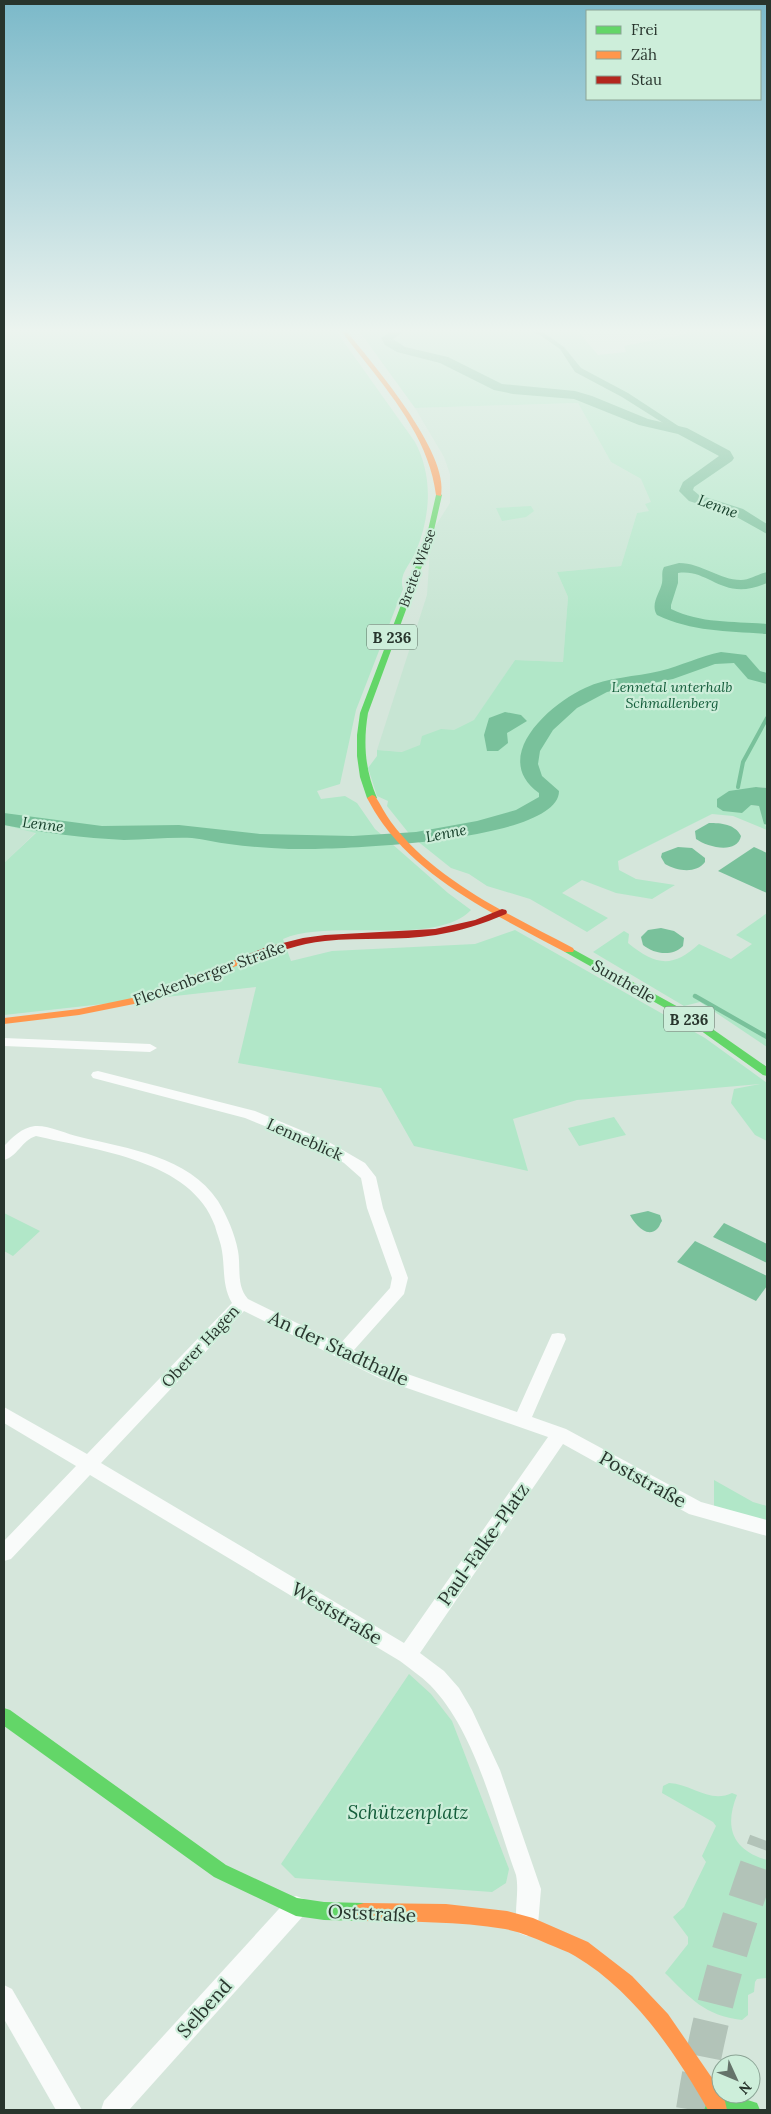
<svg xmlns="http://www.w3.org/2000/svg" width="771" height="2114" viewBox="0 0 771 2114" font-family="Lora,serif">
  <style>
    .built { fill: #c7e5d3 }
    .green { fill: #b1e7c8 }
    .water { fill: #79c19b }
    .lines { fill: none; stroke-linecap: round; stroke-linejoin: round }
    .stream-far1 { stroke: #79c19b; stroke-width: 4 }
    .stream { stroke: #79c19b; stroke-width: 4.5 }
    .canal { fill: #79c19b; fill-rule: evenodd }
    .river { fill: #79c19b; fill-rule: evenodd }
    .primary-tunnel { stroke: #b2c3b8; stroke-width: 36; stroke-dasharray: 36 18; stroke-linecap: butt }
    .street { fill: #f9fbfa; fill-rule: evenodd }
    .fast { fill: #63d668; fill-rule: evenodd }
    .slow { fill: #ff974d; fill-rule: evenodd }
    .jam { fill: #b3261e; fill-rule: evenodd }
    .labels { text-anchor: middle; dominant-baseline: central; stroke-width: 4.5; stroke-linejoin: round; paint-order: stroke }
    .far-street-label { font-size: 14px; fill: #28352d; stroke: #cdeeda }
    .far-park-label { font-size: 14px; font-style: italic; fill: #145d3b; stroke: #cdeeda }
    .far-water-label { font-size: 15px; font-style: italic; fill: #123c27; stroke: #cdeeda }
    .shield { fill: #cdeeda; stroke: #5a6c61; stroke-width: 1 }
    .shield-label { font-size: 15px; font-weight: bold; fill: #28352d }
    .street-label { font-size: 16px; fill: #28352d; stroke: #cdeeda }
    .near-street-label { font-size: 19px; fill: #28352d; stroke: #cdeeda }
    .near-park-label { font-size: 19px; font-style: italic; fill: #145d3b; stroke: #cdeeda }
  </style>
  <rect width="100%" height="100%" fill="#d5e6db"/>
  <!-- built -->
  <g class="built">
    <path d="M578,403L611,462L644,481L658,510L637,513L621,566L557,572L568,597L563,662L515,660L467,731L418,753L377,750L427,595L431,533L450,503V474L444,457L415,408Z"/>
    <path d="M4,825L36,832L4,863Z"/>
  </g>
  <!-- green -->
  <g class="green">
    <path d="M4,328H334L415,442C433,476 431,515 416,551C411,564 398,574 403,589L356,710L340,784L317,791L321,799L345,796L357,803L375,829L448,893L471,910C436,947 332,918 283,939L291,961L332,951L475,944L515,930L705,1038L767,1083V1141L755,1135L731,1103L734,1089L760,1084L577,1100L513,1119L528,1171L414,1146L381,1088L238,1063L256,987L4,1015V863L36,833L4,825Z"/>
    <path d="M357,328H575L598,355L626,352L624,346L681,335L703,328H767V788L756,787L751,805L759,806L767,830L733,816L712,814L618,861L619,870L636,879L675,885L652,899L616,893L582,880L562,893L608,918L587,932L530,899L487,886L469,874L451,868L411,836L387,806L388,801L377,796L368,768L377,756V750L402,752L420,745L422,736L441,729L454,730L474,720L515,660L563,662L568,597L557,572L621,566L637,513L649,511L645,504L651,502L641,479L611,462L578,403L415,408Z"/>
    <path d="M531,506L534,511L526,517L502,521L496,508Z"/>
    <path d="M767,913V1047L700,1002L684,1006L593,952L624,931L629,934L628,943C656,966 673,968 699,944L731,959L752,944L736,935Z"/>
    <path d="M614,1117L626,1135L579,1146L568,1128Z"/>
    <path d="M4,1213L40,1231L13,1256L4,1251Z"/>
    <path d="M714,1480L753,1502L767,1506V1523L714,1508Z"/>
    <path d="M409,1674L431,1694L452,1721L509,1869L506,1883L492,1892L295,1878L281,1864Z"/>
    <path d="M669,1783C692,1784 710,1804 732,1793L737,1795C724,1827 732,1850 767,1860V1978L757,1979L755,1982L754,1992L748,1995V2015L742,2020C705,2016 690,1998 665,1973L688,1944V1937L673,1917L684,1907L706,1862L702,1856L716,1826L713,1822L662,1793L663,1786Z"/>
  </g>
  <!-- water -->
  <g class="water">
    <path d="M505,712L521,715L527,721L507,733L508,743L498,751H487L484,735L489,718Z"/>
    <path d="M756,787L767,788V825L764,824L759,806L751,805L742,813L723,811L717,807V799L729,791Z"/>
    <path d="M709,823C721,823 735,824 741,836C737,855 707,847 696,839L695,831Z"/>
    <path d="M678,847L692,848L705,858V862C696,874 677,871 665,864L661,857L662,853Z"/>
    <path d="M754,847L767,853V893L718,871Z"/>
    <path d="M661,928L674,931L684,938L683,946C672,957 654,954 643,945L641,937L648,930Z"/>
    <path d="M648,1211L660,1215L662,1221C660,1223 660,1226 658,1228C647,1240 634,1223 630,1215Z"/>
    <path d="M724,1223L767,1244V1263L713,1237Z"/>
    <path d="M695,1241L767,1276V1286L756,1301L677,1262Z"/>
  </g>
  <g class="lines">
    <!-- stream-far1 -->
    <path class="stream-far1" d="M738,787L743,762L767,718"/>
    <!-- stream -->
    <path class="stream" d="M695,996L767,1037"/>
    <!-- canal -->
    <path class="canal" d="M520,328H529L544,333L564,347L581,368L628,393L686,431L679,433L622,397L575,372L560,349L540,335Z"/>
    <!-- river -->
    <g class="river">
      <path d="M395,328H408L393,339L405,347L448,357L502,384L575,391L592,396L648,419L687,428L730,451L734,458L732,461L694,487L693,490L699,495L743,509L767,524V534L733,515L689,501L679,491L683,482L719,456L678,434L639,425L574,399L513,394L494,390L440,363L397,352L385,345L381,338Z"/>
      <path d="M679,563C702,563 719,580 741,580C750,580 758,574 767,572V583C722,603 710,568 678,573V583L671,605V609C702,624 734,621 767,624V634C728,631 693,632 657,615C650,604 660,593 662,583C663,577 661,572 664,567Z"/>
      <path d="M721,652L746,655L760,671L767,673V684L748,679L734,663L715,664L673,679L607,692L577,708L553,730L540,751L538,764L542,776L559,791C559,843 330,850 289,849C269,848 249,847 229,844C217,843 204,839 192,838C169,837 146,840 124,840C84,838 43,833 4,825V813L102,826L179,825L260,834L353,836L416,832L477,821L516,810L539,797V793C490,758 548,705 585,688C608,677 635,677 660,671C681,666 700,656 721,652Z"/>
    </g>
    <!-- primary-tunnel -->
    <path class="primary-tunnel" d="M694,2110C708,2017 734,1929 767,1841"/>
    <!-- street -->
    <g class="street">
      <path d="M568,328H584L600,331L597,333Z"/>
      <path d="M4,1038L150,1044L157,1048L150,1052L4,1046Z"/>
      <path d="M98,1071L255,1111L327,1141L365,1163L376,1177L383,1208L408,1278L404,1294L354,1350L393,1369L517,1412L552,1334L558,1333L564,1334L566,1339L532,1417L566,1429L701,1502L767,1520V1536L689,1514L563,1444L420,1653L444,1671L459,1688L472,1710L500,1770L541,1889L538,1925L535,1933L527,1936L519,1933C512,1916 520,1894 516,1875C494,1815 476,1732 430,1685C421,1676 410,1669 400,1661L90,1475L11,1559L4,1561V1541L76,1466L4,1423V1407L87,1454L232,1303C222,1286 225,1269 222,1251C221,1243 217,1234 215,1226C192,1160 95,1150 36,1136C22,1140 17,1157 4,1160V1146C13,1137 21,1128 35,1126C48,1125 67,1134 80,1137C129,1149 188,1156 218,1201C227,1216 235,1234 238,1251C241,1267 236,1286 248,1299L340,1344L390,1288L392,1278L367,1208L361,1178L344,1163L317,1147L245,1118L93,1078L91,1075L93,1072ZM244,1311L381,1379L548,1437L404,1643L101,1463Z"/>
      <path d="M296,1896L304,1899L307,1907L304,1915L129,2110H101L104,2101L288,1899Z"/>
      <path d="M4,1985L12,1989L82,2110H56L4,2019Z"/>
    </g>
    <!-- fast -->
    <g class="fast">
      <path d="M439,493L442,495L432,539L368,713C363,743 365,770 377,798L372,801L367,798L360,777L357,756V735L360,713L426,539L436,495Z"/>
      <path d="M569,947L691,1014L767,1067V1076L763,1075L683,1018L565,952L564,950L565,948Z"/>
      <path d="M4,1708L10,1710L226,1865L297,1898L324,1902L364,1903L371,1905L373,1912L371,1919L364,1921L324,1920L296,1916L214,1877L4,1726Z"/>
      <path d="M732,2095L757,2103L760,2110H704L707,2103Z"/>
    </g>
    <!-- slow -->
    <g class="slow">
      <path d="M340,328H344C371,362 450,452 441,496L436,495C430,445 398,403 367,364C358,352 347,340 340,328Z"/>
      <path d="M372,795L375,796C381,805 385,814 391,822C435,881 509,914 573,948L574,950L573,952H565C502,918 427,884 383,824C377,816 372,807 367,798Z"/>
      <path d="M240,958L245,961L244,963L139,1003L79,1015L4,1024V1018L79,1009L132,998Z"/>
      <path d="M364,1903L446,1904L507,1911L533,1918L588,1942L632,1976L668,2014L712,2078L725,2101L727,2110H708C675,2052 634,1991 575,1956C567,1951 557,1948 548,1944C533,1937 520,1932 505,1929C458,1921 411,1922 364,1921L357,1919L355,1912L357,1905Z"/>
    </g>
    <!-- jam -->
    <path class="jam" d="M502,909L506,910L507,912L506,914C483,924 460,931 436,935C399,941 362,937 325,941C293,944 269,957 240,964L235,961L236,959L267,947L303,938L325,935L435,929L475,920Z"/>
  </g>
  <!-- sky -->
  <linearGradient id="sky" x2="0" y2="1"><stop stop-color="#7bb9c9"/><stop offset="0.53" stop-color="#ecf4ef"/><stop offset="1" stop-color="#ecf4ef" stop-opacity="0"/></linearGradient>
  <rect width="771" height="624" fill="url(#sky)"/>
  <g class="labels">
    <!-- far-street labels -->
    <g class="far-street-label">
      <text transform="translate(417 568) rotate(-70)">Breite Wiese</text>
    </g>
    <!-- far-park labels -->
    <g class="far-park-label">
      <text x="672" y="687">Lennetal unterhalb<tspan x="672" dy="16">Schmallenberg</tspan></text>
    </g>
    <!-- far-water labels -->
    <g class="far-water-label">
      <text transform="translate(718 506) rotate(20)">Lenne</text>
      <text transform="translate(43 824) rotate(7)">Lenne</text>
      <text transform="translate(446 833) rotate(-11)">Lenne</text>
    </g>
    <!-- shield labels -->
    <g class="shield">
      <rect x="367" y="624.5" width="50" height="25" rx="4"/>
      <rect x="664" y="1006.5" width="50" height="25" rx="4"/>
    </g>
    <g class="shield-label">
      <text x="392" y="637">B 236</text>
      <text x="689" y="1019">B 236</text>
    </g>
    <!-- street labels -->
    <g class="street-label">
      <text transform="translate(209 973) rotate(-20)">Fleckenberger Straße</text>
      <text transform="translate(624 981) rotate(30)">Sunthelle</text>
      <text transform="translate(305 1139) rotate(24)">Lenneblick</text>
      <text transform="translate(200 1346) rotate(-47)">Oberer Hagen</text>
    </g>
    <!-- near-street labels -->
    <g class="near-street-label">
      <text transform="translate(339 1348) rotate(25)">An der Stadthalle</text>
      <text transform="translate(643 1479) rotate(29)">Poststraße</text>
      <text transform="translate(483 1544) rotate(-55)">Paul-Falke-Platz</text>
      <text transform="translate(337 1613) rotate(31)">Weststraße</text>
      <text transform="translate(372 1913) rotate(3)">Oststraße</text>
      <text transform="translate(204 2008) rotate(-48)">Selbend</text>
    </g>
    <!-- near-park labels -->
    <g class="near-park-label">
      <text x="408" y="1812">Schützenplatz</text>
    </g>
  </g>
  <!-- border -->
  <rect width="771" height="2114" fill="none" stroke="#28352d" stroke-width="10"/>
  <!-- legend -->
  <rect x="586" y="10" width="175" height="90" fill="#cdeeda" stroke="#8ba495"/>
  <rect x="596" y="26" width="25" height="8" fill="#63d668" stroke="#8ba495"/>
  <text x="631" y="35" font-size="15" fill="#28352d">Frei</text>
  <rect x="596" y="51" width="25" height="8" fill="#ff974d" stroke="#8ba495"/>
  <text x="631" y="60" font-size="15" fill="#28352d">Zäh</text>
  <rect x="596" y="76" width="25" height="8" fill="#b3261e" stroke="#8ba495"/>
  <text x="631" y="85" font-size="15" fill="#28352d">Stau</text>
  <!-- north arrow -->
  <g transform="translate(736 2079) rotate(134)"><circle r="24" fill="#cdeeda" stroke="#8ba495"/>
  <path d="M0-4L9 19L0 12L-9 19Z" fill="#65736a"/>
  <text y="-8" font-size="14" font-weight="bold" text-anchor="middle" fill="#28352d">N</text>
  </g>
</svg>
